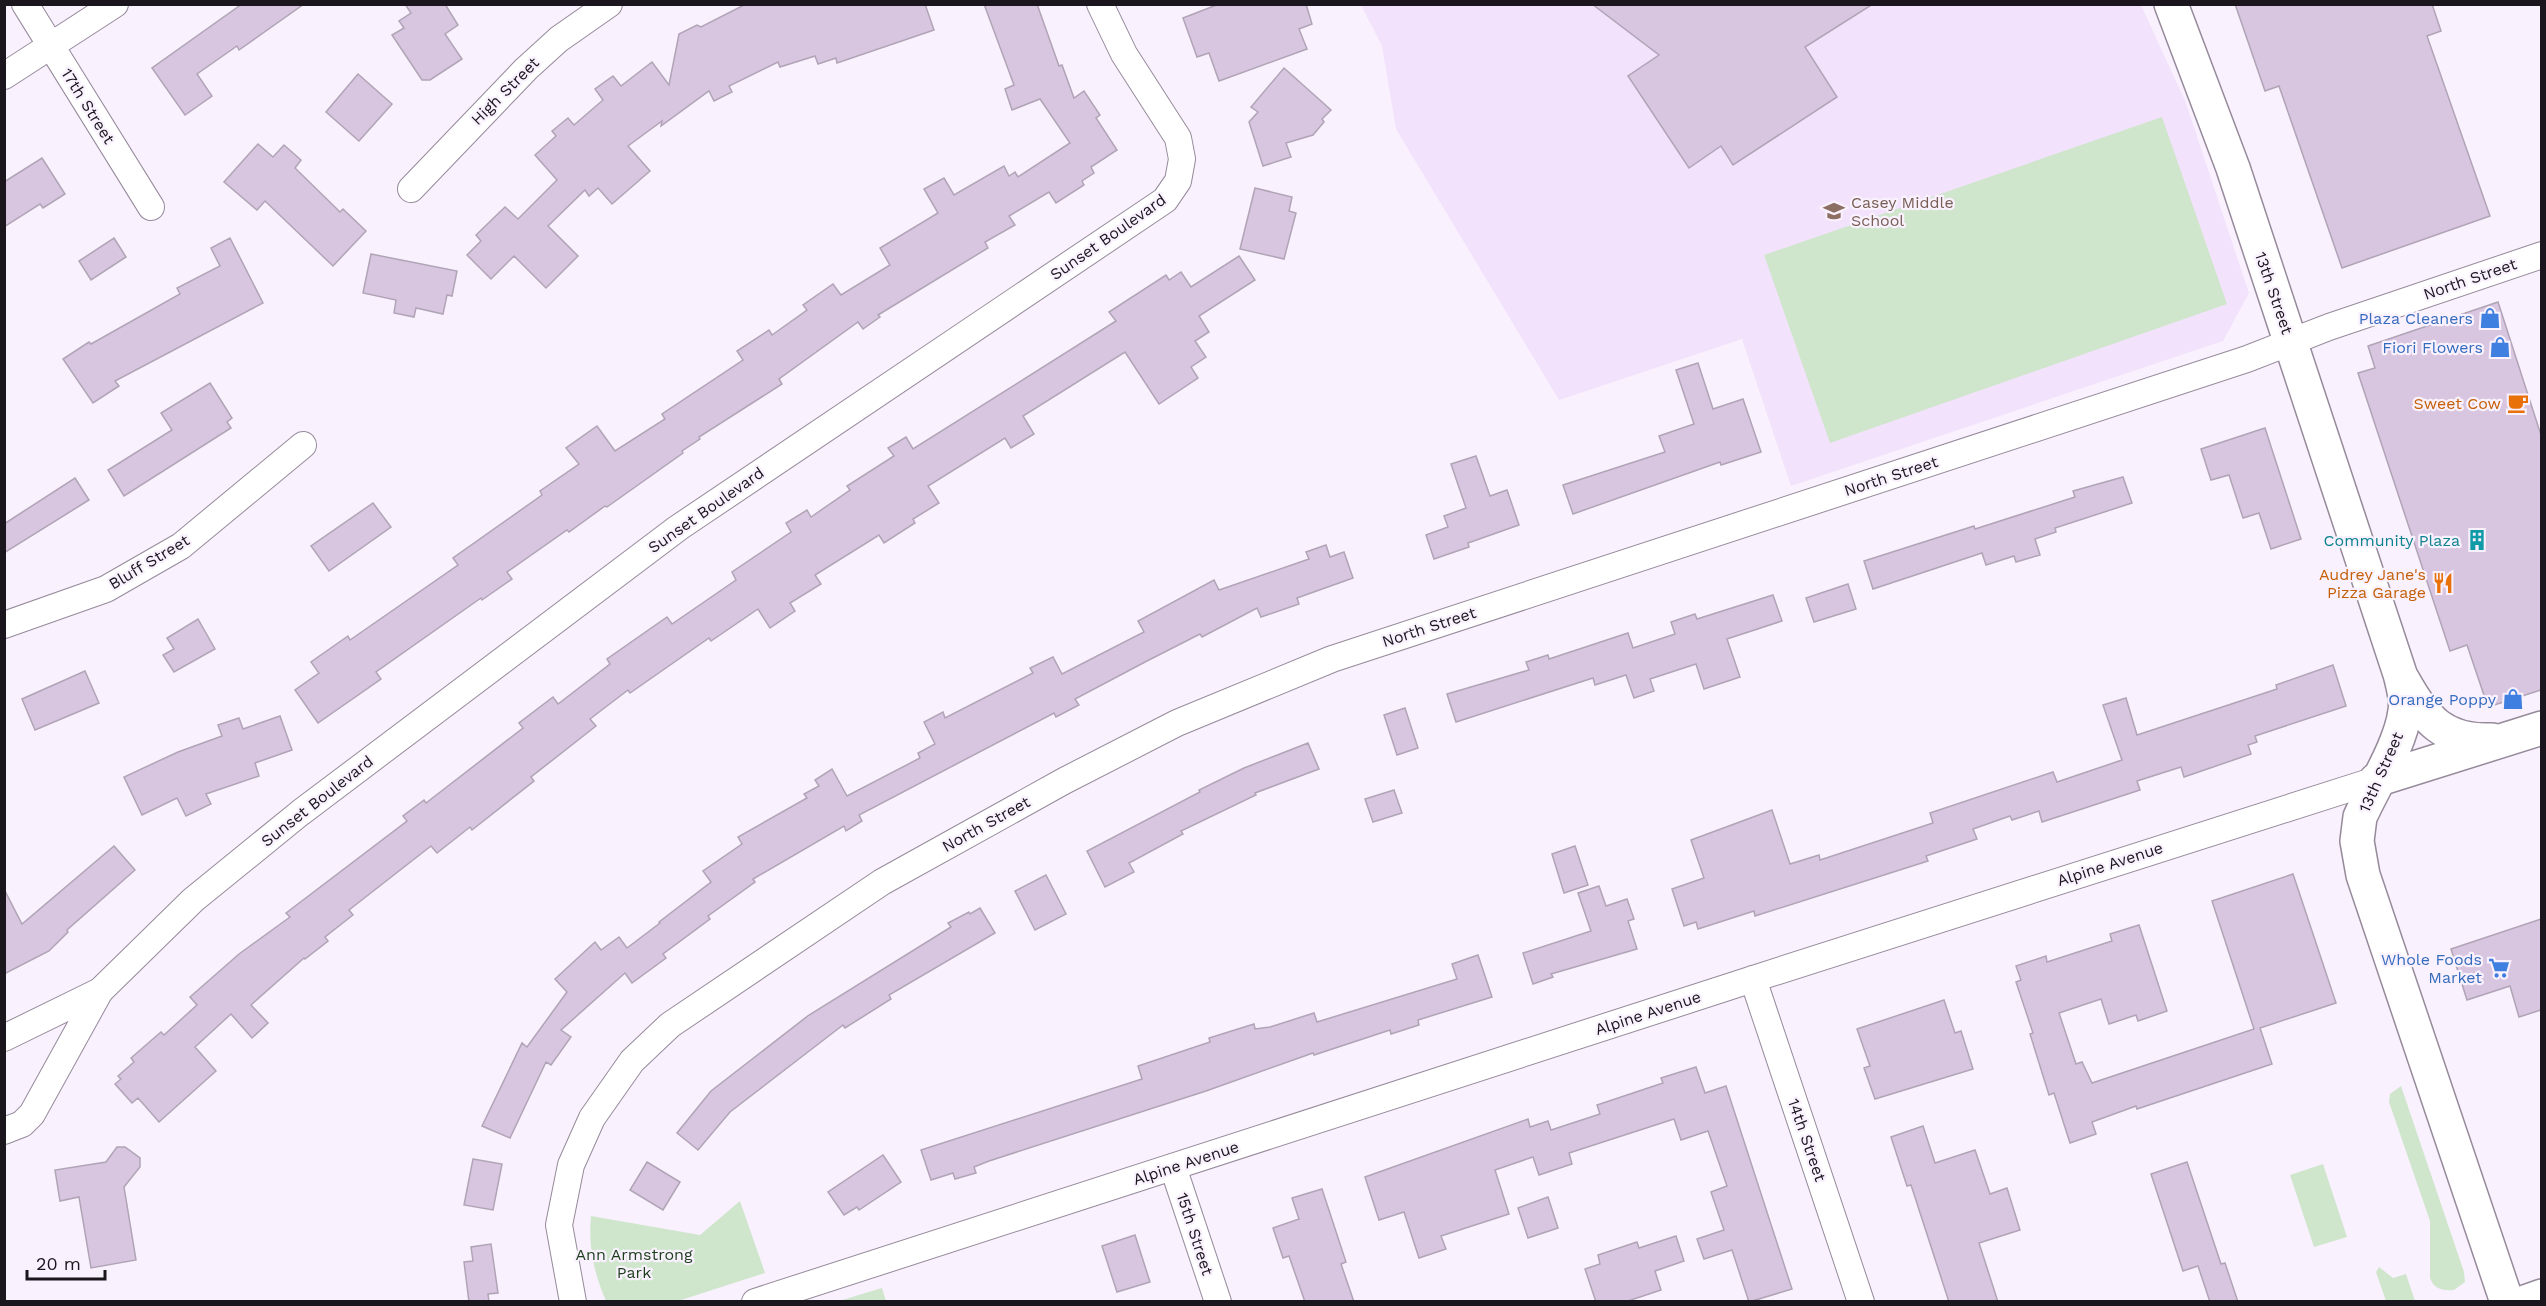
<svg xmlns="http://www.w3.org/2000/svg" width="2546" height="1306" viewBox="0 0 2546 1306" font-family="'Work Sans',sans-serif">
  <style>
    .built { fill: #f3e2fb }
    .green { fill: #cfe6cd }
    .building { fill: #d8c5e0; stroke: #b0a4b6; stroke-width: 1.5 }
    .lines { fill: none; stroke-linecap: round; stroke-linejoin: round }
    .street-casing { stroke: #968a9b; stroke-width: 28 }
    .secondary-casing { stroke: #968a9b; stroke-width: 36 }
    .street { stroke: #fff; stroke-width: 26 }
    .secondary { stroke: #fff; stroke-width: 33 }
    .labels { text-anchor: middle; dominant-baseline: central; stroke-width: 4.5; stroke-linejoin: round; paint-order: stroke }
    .street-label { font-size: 16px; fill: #1b161d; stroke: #f9f1fd }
    .education-label { font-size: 16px; fill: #785e54; stroke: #f9f1fd; text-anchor: start }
    .shop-label { font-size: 16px; fill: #366cbe; stroke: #f9f1fd; text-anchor: end }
    .food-label { font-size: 16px; fill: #c56008; stroke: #f9f1fd; text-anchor: end }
    .culture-label { font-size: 16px; fill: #0d838f; stroke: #f9f1fd; text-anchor: end }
    .park-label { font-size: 16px; fill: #1c3e1b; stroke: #f9f1fd }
  </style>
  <rect width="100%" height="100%" fill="#f9f1fd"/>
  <!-- built -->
  <path class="built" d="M1361,5H2141L2186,103L2249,293L2223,341L1791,486L1742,339L1559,400L1396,129L1382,46Z"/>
  <!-- green -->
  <g class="green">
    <path d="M2162,117L2227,304L1830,443L1764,255Z"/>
    <path d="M2401,1086L2464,1272L2465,1282L2454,1290C2443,1291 2434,1289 2430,1278V1221L2389,1102L2390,1094Z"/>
    <path d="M2323,1164L2347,1237L2314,1247L2290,1175Z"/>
    <path d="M740,1201L765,1273L678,1301H606C594,1273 588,1247 591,1216L700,1235Z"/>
    <path d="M2379,1267L2393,1278L2406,1274L2415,1301H2386L2376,1272Z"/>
    <path d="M882,1288L886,1301H839Z"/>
  </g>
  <!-- building -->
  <g class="building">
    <path d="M242,4H304L239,50L237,46L197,74L212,96L185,115L152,68Z"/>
    <path d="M405,4H445L458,25L445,34L462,59L430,80H422L392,35L404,28L399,21L411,13Z"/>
    <path d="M746,4H925L934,30L837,63L836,58L818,64L815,56L780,67L778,62L729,86L732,92L714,101L709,91L661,126L662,121L628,146L650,171L612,204L598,188L589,196L585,190L548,226L578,256L546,288L514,256L491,279L467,255L481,241L476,235L505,207L518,219L557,180L535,155L556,136L552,131L568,118L574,125L603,100L595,89L613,76L621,86L652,62L669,85L679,34L697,25L701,27Z"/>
    <path d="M984,4H1037L1059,66L1062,65L1074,98L1084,91L1100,115L1096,118L1117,150L1091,167L1094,173L1082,181L1084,185L1056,203L1049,192L1009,216L1015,225L985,242L988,248L878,315L880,317L863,329L858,322L779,379L782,384L699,437L700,439L682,451L683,453L607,507L605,506L569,532L567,530L507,572L512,579L482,600L481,598L376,672L381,679L318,723L295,690L319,673L311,662L348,636L350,640L458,565L453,558L542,495L540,491L579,464L566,448L597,426L615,451L665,419L662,414L743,360L737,351L769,330L772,335L807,310L803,305L833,284L841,295L890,265L880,248L938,213L924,189L944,178L954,195L1004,166L1009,176L1015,172L1018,177L1070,143L1040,99L1012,110L1005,89L1014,85Z"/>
    <path d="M1219,4H1306L1312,24L1299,29L1307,49L1219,81L1209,53L1197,57L1183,18Z"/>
    <path d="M1592,4H1873L1805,47L1837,97L1733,165L1721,146L1689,168L1628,76L1659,55Z"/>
    <path d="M2235,4H2432L2441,31L2427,36L2490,216L2342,268L2279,86L2265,91Z"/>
    <path d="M1284,68L1331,110L1322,119L1324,122L1313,135L1286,143L1291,157L1263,166L1249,122L1258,112L1251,107Z"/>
    <path d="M358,74L392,104L359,141L326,112Z"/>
    <path d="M258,144L273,157L284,145L301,160L295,168L340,212L343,209L366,231L333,266L265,201L257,210L224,182Z"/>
    <path d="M42,158L65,194L43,208L40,204L4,227V182Z"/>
    <path d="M1255,188L1292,197L1289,211L1296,213L1284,259L1240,249Z"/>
    <path d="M114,238L126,257L91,280L79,261Z"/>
    <path d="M230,238L263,303L115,381L119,386L93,403L63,359L89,342L91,344L180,294L177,288L220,266L211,248Z"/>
    <path d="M371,254L457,271L452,296L447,295L443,314L416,308L414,317L394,313L396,300L363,293Z"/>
    <path d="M1239,256L1255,280L1199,316L1209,332L1195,341L1206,357L1191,367L1198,378L1159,404L1125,352L1023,416L1034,434L1011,448L1005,438L928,486L939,503L913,519L915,523L884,543L879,535L815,575L821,584L790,603L795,611L770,628L758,609L711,641L709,638L630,693L628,690L590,719L596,726L531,777L534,781L472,830L470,827L437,853L431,846L349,910L353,915L325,937L328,941L305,959L304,958L251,1005L268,1023L252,1038L231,1014L195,1047L216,1071L159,1122L138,1098L132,1103L115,1084L121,1079L118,1076L134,1062L131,1058L161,1032L164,1035L197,1005L190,997L239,954L290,917L286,913L407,821L403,816L424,800L426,803L523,728L519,723L553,697L558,704L610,664L607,659L667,617L672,624L736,580L732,572L791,532L786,523L807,510L811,517L850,490L847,486L894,456L888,448L906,437L913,449L1116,321L1109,312L1166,275L1169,280L1181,272L1191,287Z"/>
    <path d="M2498,302L2541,435V690L2488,707L2467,645L2450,651L2358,373L2375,368L2368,346Z"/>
    <path d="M1698,363L1713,409L1743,399L1761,452L1721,465L1720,462L1573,514L1563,485L1665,452L1659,436L1694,424L1676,370Z"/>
    <path d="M210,383L232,418L227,422L231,428L124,496L108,470L172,430L161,413Z"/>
    <path d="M2265,428L2301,539L2271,549L2259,513L2243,518L2229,475L2211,480L2201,449Z"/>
    <path d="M1476,456L1490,496L1507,490L1519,525L1468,543L1469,547L1434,559L1426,535L1448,527L1444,516L1466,508L1451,464Z"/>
    <path d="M2123,477L2132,503L2055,528L2056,532L2035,539L2040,555L2016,562L2014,556L1986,565L1982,553L1873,589L1864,561L1974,526L1975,529L2075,497L2073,491Z"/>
    <path d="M75,478L89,500L4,553V524Z"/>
    <path d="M373,503L391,527L329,571L311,546Z"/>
    <path d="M1326,545L1330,557L1344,552L1353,578L1297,598L1299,604L1261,617L1257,608L1202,637L1200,634L1147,661L1075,699L1079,705L1056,717L1054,713L859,815L862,821L846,831L844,826L753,879L755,882L708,916L710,919L663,954L666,958L632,983L625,973L561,1030L571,1037L551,1065L546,1062L510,1138L482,1126L522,1043L527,1047L567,992L555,979L595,942L601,950L619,937L627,948L660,923L659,922L711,882L703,871L742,844L738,837L807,798L804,794L819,786L815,780L832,769L847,796L920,758L918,753L935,744L924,722L943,712L945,718L1033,673L1030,668L1053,657L1062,674L1144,632L1138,621L1214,580L1219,590L1309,559L1306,552Z"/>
    <path d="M1848,584L1856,609L1814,622L1806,598Z"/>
    <path d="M1773,595L1782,621L1727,639L1740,677L1704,689L1696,664L1650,679L1654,691L1634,698L1626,675L1595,685L1593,678L1456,722L1447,694L1529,670L1526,662L1548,655L1549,659L1628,633L1633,648L1675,634L1671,622L1695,614L1697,619Z"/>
    <path d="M198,619L215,649L174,672L163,655L174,649L167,638Z"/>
    <path d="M2333,665L2346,706L2255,736L2257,742L2248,745L2251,754L2184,777L2181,767L2137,781L2140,790L2042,822L2039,811L2012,820L2010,816L1973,829L1977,839L1926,856L1928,861L1755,916L1754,911L1698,929L1696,922L1684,926L1672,889L1704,878L1691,840L1772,810L1790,864L1819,855L1820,860L1933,823L1930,813L2053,772L2057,782L2122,760L2103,705L2126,698L2137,735L2277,689L2276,685Z"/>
    <path d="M85,671L99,703L35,730L22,699Z"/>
    <path d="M1405,708L1418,748L1397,755L1384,715Z"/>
    <path d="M280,716L292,750L255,763L259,776L206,794L211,804L186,816L177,798L142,815L124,777L178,752L222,736L218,725L239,718L243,729Z"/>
    <path d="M1308,743L1319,769L1255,793L1256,795L1181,831L1183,834L1129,863L1134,872L1105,887L1087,851L1200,792L1199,790L1244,768Z"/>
    <path d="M1394,790L1402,813L1373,822L1365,799Z"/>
    <path d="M114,846L135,870L67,930L68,932L49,951L4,974V889L22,924Z"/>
    <path d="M1575,846L1588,885L1564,893L1552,854Z"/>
    <path d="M2293,874L2336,1003L2260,1028L2272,1064L2137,1109L2136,1106L2092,1122L2096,1134L2070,1143L2054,1093L2049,1095L2030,1034L2033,1033L2016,982L2021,980L2016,966L2046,956L2047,962L2112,941L2110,934L2139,925L2167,1011L2138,1021L2136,1015L2109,1024L2101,999L2059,1013L2076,1064L2082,1062L2092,1083L2254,1029L2212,901Z"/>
    <path d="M1046,875L1066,914L1035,930L1015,891Z"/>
    <path d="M1599,886L1606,906L1627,899L1634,919L1628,921L1637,949L1551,974L1553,977L1533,984L1523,953L1591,931L1578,893Z"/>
    <path d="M980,908L995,933L889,995L891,999L845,1028L843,1025L730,1112L698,1150L677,1133L711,1091L809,1015L951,927L948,923L969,912L970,914Z"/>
    <path d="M2541,919V1010L2519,1017L2510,986L2467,1000L2451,949Z"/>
    <path d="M1478,955L1492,997L1418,1020L1419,1025L1391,1034L1390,1030L1314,1055L1313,1053L1206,1091L989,1161L974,1167L976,1173L955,1179L953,1173L931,1180L921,1150L1142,1079L1138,1066L1210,1042L1209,1038L1254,1024L1255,1029L1270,1027L1314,1013L1317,1022L1457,979L1452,964Z"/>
    <path d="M1944,1000L1955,1033L1961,1031L1973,1069L1875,1099L1864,1068L1870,1066L1857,1029Z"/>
    <path d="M1696,1067L1705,1093L1726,1086L1792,1289L1749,1302L1732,1250L1704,1259L1697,1239L1724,1230L1711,1192L1727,1186L1708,1131L1681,1140L1674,1119L1569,1153L1572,1164L1539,1175L1533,1157L1495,1170L1509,1214L1441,1236L1446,1249L1419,1258L1404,1212L1379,1220L1365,1177L1528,1119L1530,1127L1548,1121L1551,1130L1600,1114L1597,1105L1663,1083L1661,1078Z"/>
    <path d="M1923,1126L1935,1163L1975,1150L1990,1194L2007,1188L2020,1230L1979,1243L1998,1302H1949L1911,1185L1907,1186L1891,1137Z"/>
    <path d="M117,1147H125L140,1158V1167L124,1187L136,1260L91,1268L79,1197L60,1201L55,1170L106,1162Z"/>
    <path d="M883,1155L901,1182L859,1210L857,1207L844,1215L828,1192Z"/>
    <path d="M473,1159L502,1164L493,1210L464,1205Z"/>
    <path d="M647,1162L680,1182L663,1210L630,1190Z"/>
    <path d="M2187,1162L2221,1264L2225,1263L2238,1302H2210L2198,1266L2183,1271L2151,1174Z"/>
    <path d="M1322,1189L1346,1262L1341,1264L1354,1302H1305L1289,1256L1283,1258L1273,1228L1299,1219L1292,1198Z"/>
    <path d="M1548,1197L1558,1228L1528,1238L1518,1208Z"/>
    <path d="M1135,1235L1150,1282L1117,1292L1102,1246Z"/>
    <path d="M1676,1236L1684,1261L1655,1271L1661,1290L1625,1302H1596L1585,1269L1600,1264L1598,1255L1637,1242L1639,1248Z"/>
    <path d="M491,1244L498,1293L488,1294L489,1302H469L464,1262L473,1261L471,1247Z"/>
  </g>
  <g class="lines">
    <defs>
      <g id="street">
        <path d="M25,4L151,207"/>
        <path d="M4,76L115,4"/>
        <path d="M411,189L526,69L559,39L609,4"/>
        <path d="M4,625L106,589L181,546L303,445"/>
        <path d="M1753,979L1861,1302"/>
        <path d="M100,991L193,900L300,813L678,528L1165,200L1178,181L1182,159L1178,138L1124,54L1100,4"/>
        <path d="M4,1038L100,991L32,1114L22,1124L4,1131"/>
        <path d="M1173,1167L1218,1302"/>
        <path d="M573,1302L559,1225L571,1165L592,1118L632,1061L670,1025L882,882L1064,781L1177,723L1332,659L2247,359L2329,327L2542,255"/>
        <path d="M755,1302L1753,979L2376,780"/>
      </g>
      <g id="secondary">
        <path d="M2171,4L2233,168L2400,674C2403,686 2407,699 2405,711C2401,744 2374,786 2360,817L2357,841L2363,875L2507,1302"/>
        <path d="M2403,680C2425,720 2444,742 2492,740"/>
        <path d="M2376,780L2542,728"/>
        <path d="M2525,1302L2542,1296"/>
      </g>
    </defs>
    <!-- street casing -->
    <use href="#street" class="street-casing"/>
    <!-- secondary casing -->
    <use href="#secondary" class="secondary-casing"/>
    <!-- street -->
    <use href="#street" class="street"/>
    <!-- secondary -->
    <use href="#secondary" class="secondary"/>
  </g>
  <!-- icons -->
  <defs>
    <symbol id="school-bare" viewBox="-9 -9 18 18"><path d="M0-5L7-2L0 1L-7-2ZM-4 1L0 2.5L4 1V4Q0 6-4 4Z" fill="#8d6e63" stroke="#f9f1fd" stroke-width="2.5" paint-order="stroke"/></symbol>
    <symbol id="shop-bare" viewBox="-9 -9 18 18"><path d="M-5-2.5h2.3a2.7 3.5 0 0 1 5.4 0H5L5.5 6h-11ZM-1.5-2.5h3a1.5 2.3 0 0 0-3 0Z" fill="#3f7fe0" stroke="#f9f1fd" stroke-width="2.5" paint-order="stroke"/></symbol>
    <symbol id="cafe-bare" viewBox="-9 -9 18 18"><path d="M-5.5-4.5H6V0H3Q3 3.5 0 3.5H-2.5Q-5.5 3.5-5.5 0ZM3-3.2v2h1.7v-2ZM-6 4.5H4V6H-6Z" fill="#e8710a" stroke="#f9f1fd" stroke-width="2.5" paint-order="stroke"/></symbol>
    <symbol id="building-bare" viewBox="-9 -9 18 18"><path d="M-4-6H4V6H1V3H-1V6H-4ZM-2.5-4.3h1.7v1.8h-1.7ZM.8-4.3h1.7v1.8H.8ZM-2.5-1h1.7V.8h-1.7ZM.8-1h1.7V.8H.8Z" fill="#0f9aa8" stroke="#f9f1fd" stroke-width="2.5" paint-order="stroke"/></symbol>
    <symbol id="restaurant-bare" viewBox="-9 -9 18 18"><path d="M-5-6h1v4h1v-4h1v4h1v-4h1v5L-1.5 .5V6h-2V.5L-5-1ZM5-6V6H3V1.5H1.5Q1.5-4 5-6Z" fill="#e8710a" stroke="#f9f1fd" stroke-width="2.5" paint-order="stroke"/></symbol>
    <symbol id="supermarket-bare" viewBox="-9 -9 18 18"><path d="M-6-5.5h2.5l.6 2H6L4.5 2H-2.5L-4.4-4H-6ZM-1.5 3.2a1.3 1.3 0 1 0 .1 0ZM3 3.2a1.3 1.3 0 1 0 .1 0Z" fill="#3f7fe0" stroke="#f9f1fd" stroke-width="2.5" paint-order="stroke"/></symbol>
  </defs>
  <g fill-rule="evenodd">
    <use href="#school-bare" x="1819" y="196" width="30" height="30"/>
    <use href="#shop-bare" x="2475" y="303" width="30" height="30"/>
    <use href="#shop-bare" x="2485" y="332" width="30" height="30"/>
    <use href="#cafe-bare" x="2503" y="388" width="30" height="30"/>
    <use href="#building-bare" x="2462" y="525" width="30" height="30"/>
    <use href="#restaurant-bare" x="2428" y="568" width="30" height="30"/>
    <use href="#shop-bare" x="2498" y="684" width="30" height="30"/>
    <use href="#supermarket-bare" x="2484" y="953" width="30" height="30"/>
  </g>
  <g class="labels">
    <!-- street labels -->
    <g class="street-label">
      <text transform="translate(505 91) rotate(-45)">High Street</text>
      <text transform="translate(88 106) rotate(58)">17th Street</text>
      <text transform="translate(1108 237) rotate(-35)">Sunset Boulevard</text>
      <text transform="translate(2470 279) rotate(-19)">North Street</text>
      <text transform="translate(2274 293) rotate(71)">13th Street</text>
      <text transform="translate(1891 476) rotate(-18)">North Street</text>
      <text transform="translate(706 510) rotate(-35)">Sunset Boulevard</text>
      <text transform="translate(149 562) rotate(-31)">Bluff Street</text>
      <text transform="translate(1429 627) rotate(-18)">North Street</text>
      <text transform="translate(2381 772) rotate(-66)">13th Street</text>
      <text transform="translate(317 801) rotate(-38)">Sunset Boulevard</text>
      <text transform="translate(986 824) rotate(-29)">North Street</text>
      <text transform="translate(2110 864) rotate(-18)">Alpine Avenue</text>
      <text transform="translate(1648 1013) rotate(-18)">Alpine Avenue</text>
      <text transform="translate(1807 1140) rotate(71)">14th Street</text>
      <text transform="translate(1186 1163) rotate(-18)">Alpine Avenue</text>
      <text transform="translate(1195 1234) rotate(72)">15th Street</text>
    </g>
    <!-- education labels -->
    <g class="education-label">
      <text x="1851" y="202">Casey Middle<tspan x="1851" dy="18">School</tspan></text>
    </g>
    <!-- shop labels -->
    <g class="shop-label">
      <text x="2473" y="318">Plaza Cleaners</text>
      <text x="2483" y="347">Fiori Flowers</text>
      <text x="2496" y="699">Orange Poppy</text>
      <text x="2482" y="959">Whole Foods<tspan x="2482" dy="18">Market</tspan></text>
    </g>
    <!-- food labels -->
    <g class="food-label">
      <text x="2501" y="403">Sweet Cow</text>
      <text x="2426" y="574">Audrey Jane's<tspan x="2426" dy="18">Pizza Garage</tspan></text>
    </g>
    <!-- culture labels -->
    <g class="culture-label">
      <text x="2460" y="540">Community Plaza</text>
    </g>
    <!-- park labels -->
    <g class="park-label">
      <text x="634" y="1254">Ann Armstrong<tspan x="634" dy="18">Park</tspan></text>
    </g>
  </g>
  <!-- border -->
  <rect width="2546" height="1306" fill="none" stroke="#1b161d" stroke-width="12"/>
  <!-- scale -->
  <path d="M27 1270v9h78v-9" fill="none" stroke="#1b161d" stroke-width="3"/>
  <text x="36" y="1270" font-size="18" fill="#1b161d" stroke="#f9f1fd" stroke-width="4.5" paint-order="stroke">20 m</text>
</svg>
